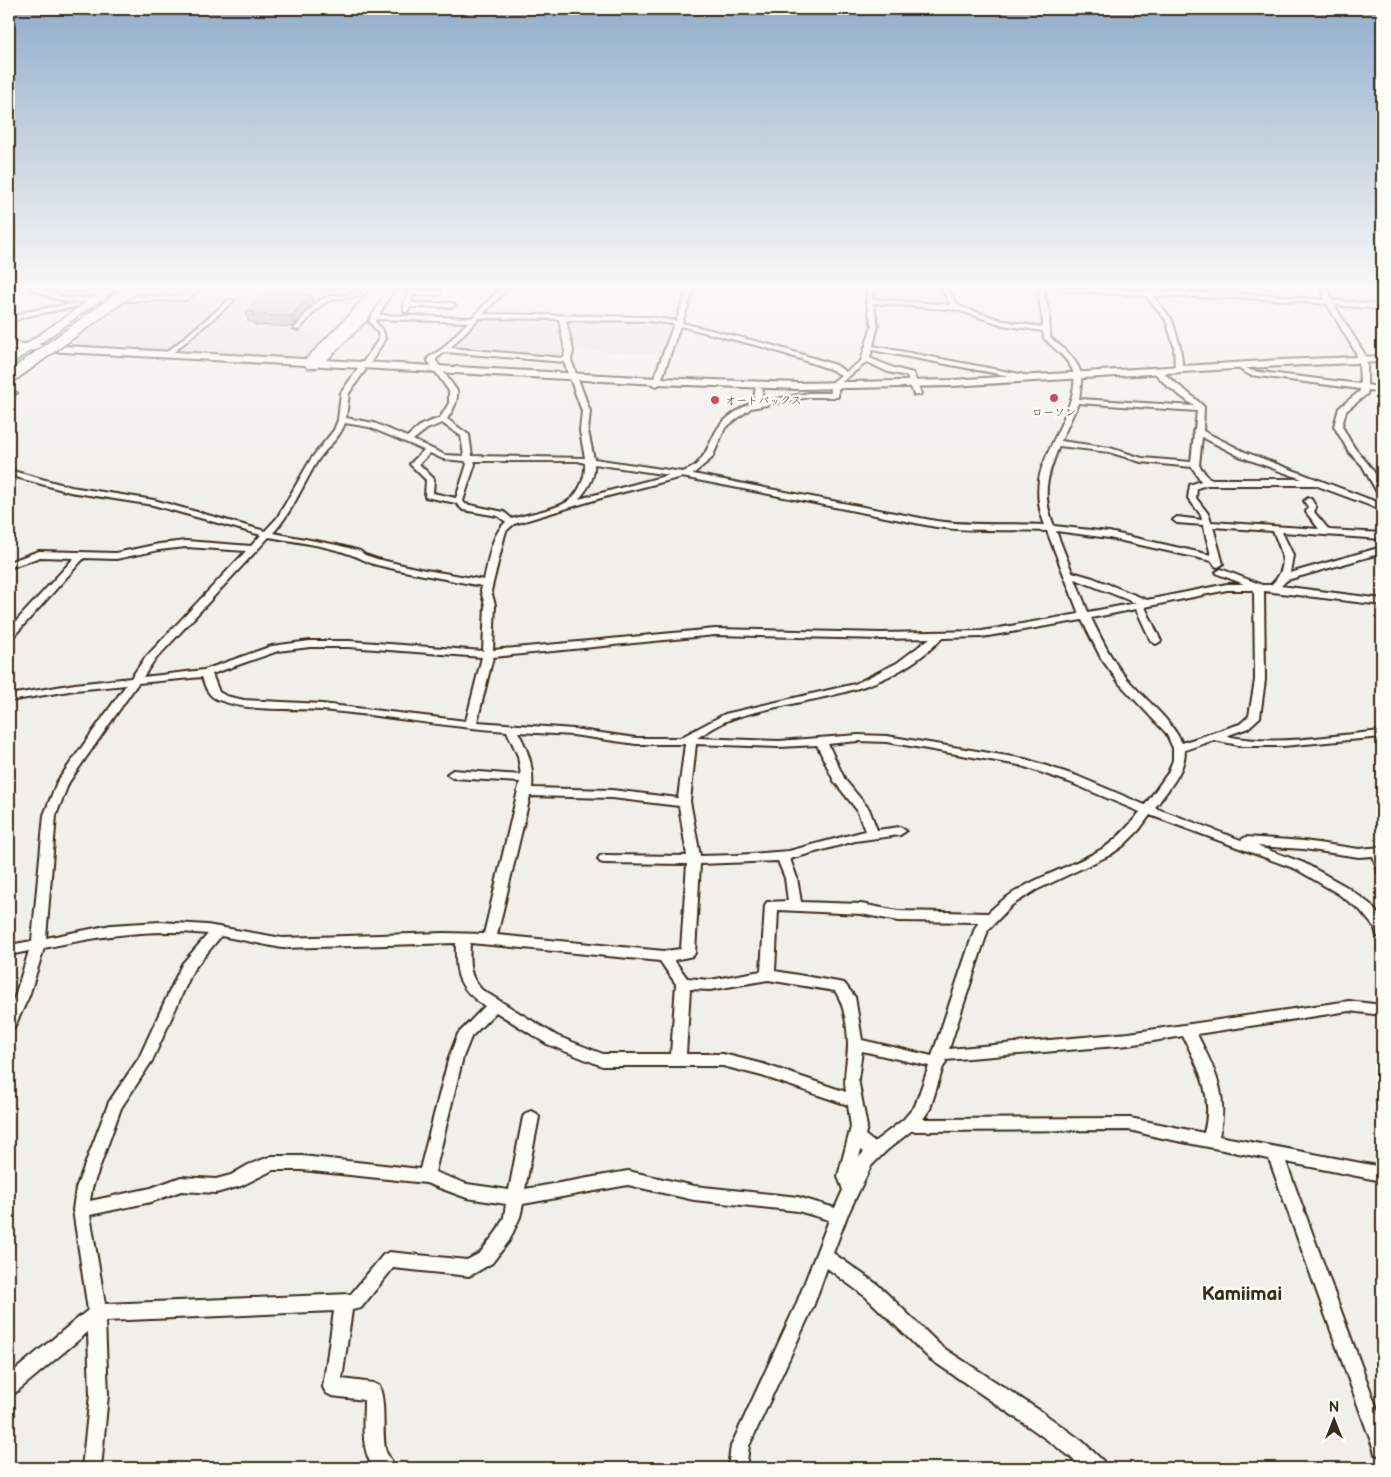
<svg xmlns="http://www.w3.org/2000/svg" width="1391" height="1477" viewBox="0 0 1391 1477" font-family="'Balsamiq Sans','Klee One',sans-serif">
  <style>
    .built { fill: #e3e0da }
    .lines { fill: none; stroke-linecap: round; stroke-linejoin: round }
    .minor-casing { stroke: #3b2a1e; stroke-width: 4 }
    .major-casing { stroke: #3b2a1e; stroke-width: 4 }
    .highway-casing { stroke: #3b2a1e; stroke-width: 3 }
    .minor { fill: #fdfcf7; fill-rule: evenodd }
    .major { fill: #fdfcf7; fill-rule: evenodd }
    .highway { fill: #fdfcf7; fill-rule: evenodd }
    .highway-bridge-casing { stroke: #3b2a1e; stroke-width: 14; stroke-linecap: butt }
    .highway-bridge { stroke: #fdfcf7; stroke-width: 11 }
    .wall { fill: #a6a29b; stroke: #3b2a1e }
    .shaded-wall { fill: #87847e; stroke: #3b2a1e }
    .building { fill: #c1bcb4; stroke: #3b2a1e }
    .poi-dot { fill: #d1495b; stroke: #fdfcf7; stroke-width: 2 }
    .labels { text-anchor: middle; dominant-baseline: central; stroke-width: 5; stroke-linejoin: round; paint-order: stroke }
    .far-poi-label { font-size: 11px; fill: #3b2a1e; stroke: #fdfcf7; text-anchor: start }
    .near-quarter-label { font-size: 19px; font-weight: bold; fill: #3b2a1e; stroke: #fdfcf7 }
  </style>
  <rect width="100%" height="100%" fill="#f1efea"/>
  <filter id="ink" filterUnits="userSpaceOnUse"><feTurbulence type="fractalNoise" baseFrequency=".02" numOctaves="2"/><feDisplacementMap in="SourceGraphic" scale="10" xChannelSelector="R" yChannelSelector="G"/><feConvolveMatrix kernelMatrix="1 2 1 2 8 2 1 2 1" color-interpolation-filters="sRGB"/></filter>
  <g filter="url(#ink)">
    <!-- built -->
    <g class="built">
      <path d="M144,288H368L356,294L332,297L316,307L293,329L325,337L318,349L309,355L281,356L185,352L76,345L74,341L129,300V297Z"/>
      <path d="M478,316L562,317L566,355L557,358L444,350Z"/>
      <path d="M565,318L642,320L674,323L662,354L573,350Z"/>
    </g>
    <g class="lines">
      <defs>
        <g id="minor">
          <path d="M29,288H37L68,298L184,296L195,288H202L186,300L68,302L49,297Z"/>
          <path d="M366,288H372C361,302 346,295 331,300C318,304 308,320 299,330L294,329C302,319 312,304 324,298C337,292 355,299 366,288Z"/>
          <path d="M388,288H394L379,315L472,318L501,288H508L483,314L648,317L676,321L688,288H694L682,323L771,345L836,365L846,372L861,361L872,325L866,301L868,288H874L872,299L951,305L941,288H947L957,304L961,307L1004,321L1043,327C1043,314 1037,300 1040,288H1046L1044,296L1049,311L1050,337C1061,347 1079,360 1081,375C1082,382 1080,391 1079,399L1194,406L1166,385L1153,371L1160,369C1173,383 1191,393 1204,407L1203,431L1245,452L1382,504V510L1315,485H1207L1197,488L1196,498L1209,515L1211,522L1319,529L1306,512L1308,507L1304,501L1308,498L1311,499L1316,507L1314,512L1329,530L1382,533V539L1282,532L1293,555L1290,573L1382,547V553L1287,580L1281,586L1382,599V605L1264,591L1265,680L1260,717L1248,728L1226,736C1276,747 1331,735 1382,731V737L1283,746H1243L1214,740L1185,750C1185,773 1167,790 1155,808L1241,840L1246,837L1304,841L1359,849L1382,847V873L1378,872L1373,856L1359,857L1304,849L1257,846L1304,863L1347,887L1370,904L1382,919V938L1377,936L1375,928L1360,910L1337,893L1296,869L1150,815L1139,830L1124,845L1110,855L1036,890L1012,905L988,930L949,1049L1129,1033L1349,1001L1382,1005V1015L1349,1011L1197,1034C1215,1071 1229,1095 1219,1136L1382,1167V1181L1286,1162L1382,1422V1456L1375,1454L1373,1447L1269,1159L1157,1137L1130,1130L911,1131L886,1151L871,1166L847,1216L833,1253L878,1285L942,1347L1042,1412L1082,1441L1103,1461L1105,1468H1082L1068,1455L1028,1426L930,1359L866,1297L827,1268L813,1307L749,1446L746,1468H728L731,1446L796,1305L829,1220L798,1211L694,1200L628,1185L523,1204L520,1217L509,1241L492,1263L475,1273L469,1276L393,1268L361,1308L352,1310L342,1379L373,1383L379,1386C386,1402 382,1429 385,1448C386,1455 393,1461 395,1468H374C360,1450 364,1422 364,1400L332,1396L326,1393L323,1387L334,1311L105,1321L108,1395L101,1468H82L90,1395L88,1332L15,1393L9,1396V1375L88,1310L73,1210L76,1188L109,1102L139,1058L182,964L208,934C151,928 99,936 44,948L29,996L14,1028L9,1029V1009L15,996L29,951L9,955V945L32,941L44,815L57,782L126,685L75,690L9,701V695L75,684L131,678L145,658L246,551L186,547L159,550L116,559L84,558L13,637L9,638V629L74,558L40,557L9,568V562L39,551L116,553L159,544L186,541L251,546L261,535L153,505L70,492L9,475V470L71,487L154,500L265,531L277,518L311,459L334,430L338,420L341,393L359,367L366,369L349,393L346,418L374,423L407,437L421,425L440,418L449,403V391L428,361V358L442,349L468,322L377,319L375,321L384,333L385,339L368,367H362L361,365L379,339L378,333L369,321ZM873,303L958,310L1003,325L1043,331L1044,338C1053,348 1066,356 1072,369C1085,393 1042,453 1039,480C1037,496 1039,511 1045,525C1009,523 972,526 936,521L693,474L712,458L725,428L751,408L809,397H838V385L867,362L888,372L907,376L914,395H920L921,393L913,373L894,368L870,358L872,350L1030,380L1034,378L1030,376L873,346L878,325ZM479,318L559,319L565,351L564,358L450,348ZM566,320L648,321L674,324L652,384L656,386L660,384L680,326L767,348L830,369L841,375L830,384L831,393H809L761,402L763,389L756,387L753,403C744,405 723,420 718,428C708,444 704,467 682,472L594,459L588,431L590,411L571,360L573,351ZM445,352L564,362L582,411L580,431L585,458L472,456L469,435L447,419C453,410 458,402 457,391L436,361V359ZM1078,403L1197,411L1195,429L1193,431L1194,433L1191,462L1142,458L1110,448L1061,441ZM345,423L369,427L424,450L410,464L426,480L425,497L456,503L463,510L498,516L506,522C490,536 489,561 484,580L420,569L377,559L365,555L360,551L337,545L273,533C293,511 303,484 318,460C327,447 340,438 345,423ZM442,423L461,436L464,456L445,455L413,440L427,429ZM1202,437L1239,456L1302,479H1209L1199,465ZM1059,446L1109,452L1141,462L1192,467L1201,481L1190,485L1188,498L1201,515L1202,520L1177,517L1173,520L1177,523L1203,525L1211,555L1109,532L1054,526C1041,493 1047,477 1059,446ZM430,453L443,459L465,461L467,464L456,498L433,493L434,479L419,464ZM474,461H578L585,463C586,477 579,496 565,503C553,510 527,514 512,519L504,512L465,504L463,501L475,464ZM594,464L669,475L579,499C588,488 595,478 594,464ZM682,477L936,527C973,532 1010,529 1047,531L1079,614L982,631L881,633L715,629L493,650L495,605L491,591L504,538L506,531L514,524L608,496ZM1213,527L1273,531C1282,552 1290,567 1271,585H1262L1221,569L1216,572L1218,574L1244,584H1227L1147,600L1093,578L1072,572L1056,531L1109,538L1212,561L1215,566L1218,567L1223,564ZM269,537C296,542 326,545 352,555C359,557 365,561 373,564C409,573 446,579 482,586L481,591L485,605L483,651L349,641H310L272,646L204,670L143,677L153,662ZM1075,579L1136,603L1088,612ZM1227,590H1254L1255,680L1249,716L1240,724L1182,743C1170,719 1147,701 1129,681C1112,662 1102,640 1091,618L1136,609L1151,641L1156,644L1161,641L1145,607ZM1082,620L1101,658L1120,684L1166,733L1173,748V760L1168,773L1145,805L1077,776L1025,759L887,736L858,735L779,741L697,738C709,731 721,722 734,718C809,695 883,699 942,638L982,637ZM715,635L881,639L930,638L897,663L855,684L725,714L680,738H636L573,729L477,722L493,657ZM310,647H349L482,657L466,721L322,704L244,700L226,696L219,692L212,674L278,651ZM202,677C205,686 208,697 219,700C250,712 288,708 321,710C383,715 445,727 507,731L518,756L521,775L453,770L447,774L453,778L520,782L484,934L444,933L282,938L207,925L160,922L111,925L46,938L56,815L69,782L138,683ZM518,732L573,735L636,744H685L678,798L612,790L532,788C534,767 528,750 518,732ZM858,741L887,742L1019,765L1069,782L1140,812C1129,826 1117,840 1102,849C1062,872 1021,880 988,913L898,911L861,904L801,902L797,878L790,859L855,841L900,835L906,831L900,827L877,830L869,809L845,780L828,744ZM696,744L779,747L817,745L834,781L857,810L865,831L789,851L737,855L700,856L690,801ZM530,796L612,798L679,806L687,856L604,855L600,856L598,859L600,862L604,863L687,864L681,949L664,951L497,935ZM778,861L785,878L788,901L767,902L765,905L761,971L710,980L687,978L674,960L693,956L695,953L700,864ZM778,910L861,914L898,921L979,922L975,928L932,1056L862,1040L855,997L844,983L775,971ZM221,936L282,948L456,943C455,974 457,988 485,1006L458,1034L449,1057L420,1169L302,1156H272L248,1165L231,1175L216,1179L181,1177L151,1188L90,1201L92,1188L121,1108L152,1061L193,970ZM470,943L660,961L676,984L671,1054H603L557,1036L482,990C468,975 469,964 470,943ZM768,980L835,991C844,1002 848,1030 848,1044C848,1061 843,1075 846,1092L763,1064L723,1054H686L690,989L710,990ZM496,1012L547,1044L602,1066H723L762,1076L848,1105L851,1127L838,1176L843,1190L835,1208L798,1197L694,1186L628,1171L525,1189L539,1117L536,1113L531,1111L526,1113L523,1117L509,1190L467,1184L435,1172L463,1057L471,1037ZM1183,1036C1199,1069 1214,1096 1204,1133L1130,1118L923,1119L930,1109L943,1067L946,1063L945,1060L1129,1045ZM862,1051L929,1066L915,1106L903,1120L874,1142L865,1135L867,1127L858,1079ZM861,1150L864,1152L859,1157ZM273,1170H302L426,1183L467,1198L506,1204L504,1217L497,1231L480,1253L467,1260L389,1252L383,1255L351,1294L105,1304L90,1215L151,1202L181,1191L216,1193L241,1186Z"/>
          <path d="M409,288H415L414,291H438L441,293L438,295H413L411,303H452L455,305L452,307H410L408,312H404V305Z"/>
          <path d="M1059,288L1272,295L1325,300L1322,288H1328L1332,300L1382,305V309L1334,305L1364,353L1367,363V385L1382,388V392L1368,390L1367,394L1346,411L1342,426C1346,434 1351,443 1356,450C1368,464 1382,477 1382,497L1378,494L1362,465L1349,452L1334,426L1339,408L1360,391V389L1250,375L1239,369L1243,367L1252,371L1360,384L1359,363L1356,353L1327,304L1272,299L1153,296L1172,320L1180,346L1183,369L1179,371L1175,369L1174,346L1166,320L1146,296L1062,290Z"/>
          <path d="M229,300L234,301L170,355H166V353Z"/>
          <path d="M77,303L80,305L79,306L27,316L9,323V319L25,312Z"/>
          <path d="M10,391H13L17,393L9,397Z"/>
        </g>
        <path id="major" d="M9,343L658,378L798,383L952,380L1281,360L1382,356V362L1281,366L952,386L798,389L658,384L9,349Z"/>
        <g id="highway">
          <path d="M106,288H117L13,363L9,364V356Z"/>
          <path d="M372,288H388L367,320L323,364L315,368H307L303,362L305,360L350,314Z"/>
        </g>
      </defs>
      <!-- minor casing -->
      <use href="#minor" class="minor-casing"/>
      <!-- major casing -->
      <use href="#major" class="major-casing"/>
      <!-- highway casing -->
      <use href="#highway" class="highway-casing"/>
      <!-- minor -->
      <use href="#minor" class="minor"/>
      <!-- major -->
      <use href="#major" class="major"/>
      <!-- highway -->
      <use href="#highway" class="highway"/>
      <defs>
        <path id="highway-bridge" d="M9,378L133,288"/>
      </defs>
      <!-- highway-bridge casing -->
      <use href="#highway-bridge" class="highway-bridge-casing"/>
      <!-- highway-bridge -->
      <use href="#highway-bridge" class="highway-bridge"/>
    </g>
    <!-- wall -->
    <g class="wall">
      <path d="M304,288H337L335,290Z"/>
      <path d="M311,294L313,304L293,327L254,325V322H248L246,311Z"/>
    </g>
    <!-- shaded-wall -->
    <path class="shaded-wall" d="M311,294L313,304L293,327L291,316Z"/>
    <!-- building -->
    <path class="building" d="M267,292L311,294L291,316L252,315L255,312L246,311Z"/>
  </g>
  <!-- sky -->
  <linearGradient id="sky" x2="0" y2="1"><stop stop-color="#91aecb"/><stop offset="0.58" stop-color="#f9f8f6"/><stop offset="1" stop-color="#f9f8f6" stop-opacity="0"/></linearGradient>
  <rect width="1391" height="495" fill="url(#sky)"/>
  <!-- markers -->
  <g class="poi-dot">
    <circle cx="1054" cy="398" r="5"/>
    <circle cx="715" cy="400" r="5"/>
  </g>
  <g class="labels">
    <!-- far-poi labels -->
    <g class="far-poi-label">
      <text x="725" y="400">オートバックス</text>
      <text x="1054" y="412" text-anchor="middle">ローソン</text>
    </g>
    <!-- near-quarter labels -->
    <g class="near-quarter-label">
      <text x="1242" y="1294">Kamiimai</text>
    </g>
  </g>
  <!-- margin -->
  <rect width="1391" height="1477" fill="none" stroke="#fdfcf7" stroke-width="30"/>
  <rect x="15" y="15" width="1361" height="1447" fill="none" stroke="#3b2a1e" stroke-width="2" filter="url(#ink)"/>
  <!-- north arrow -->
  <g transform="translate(1334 1420)" stroke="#fdfcf7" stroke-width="4" paint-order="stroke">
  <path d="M0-4L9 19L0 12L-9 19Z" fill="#3b2a1e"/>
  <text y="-8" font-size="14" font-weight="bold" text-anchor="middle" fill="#3b2a1e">N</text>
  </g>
</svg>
